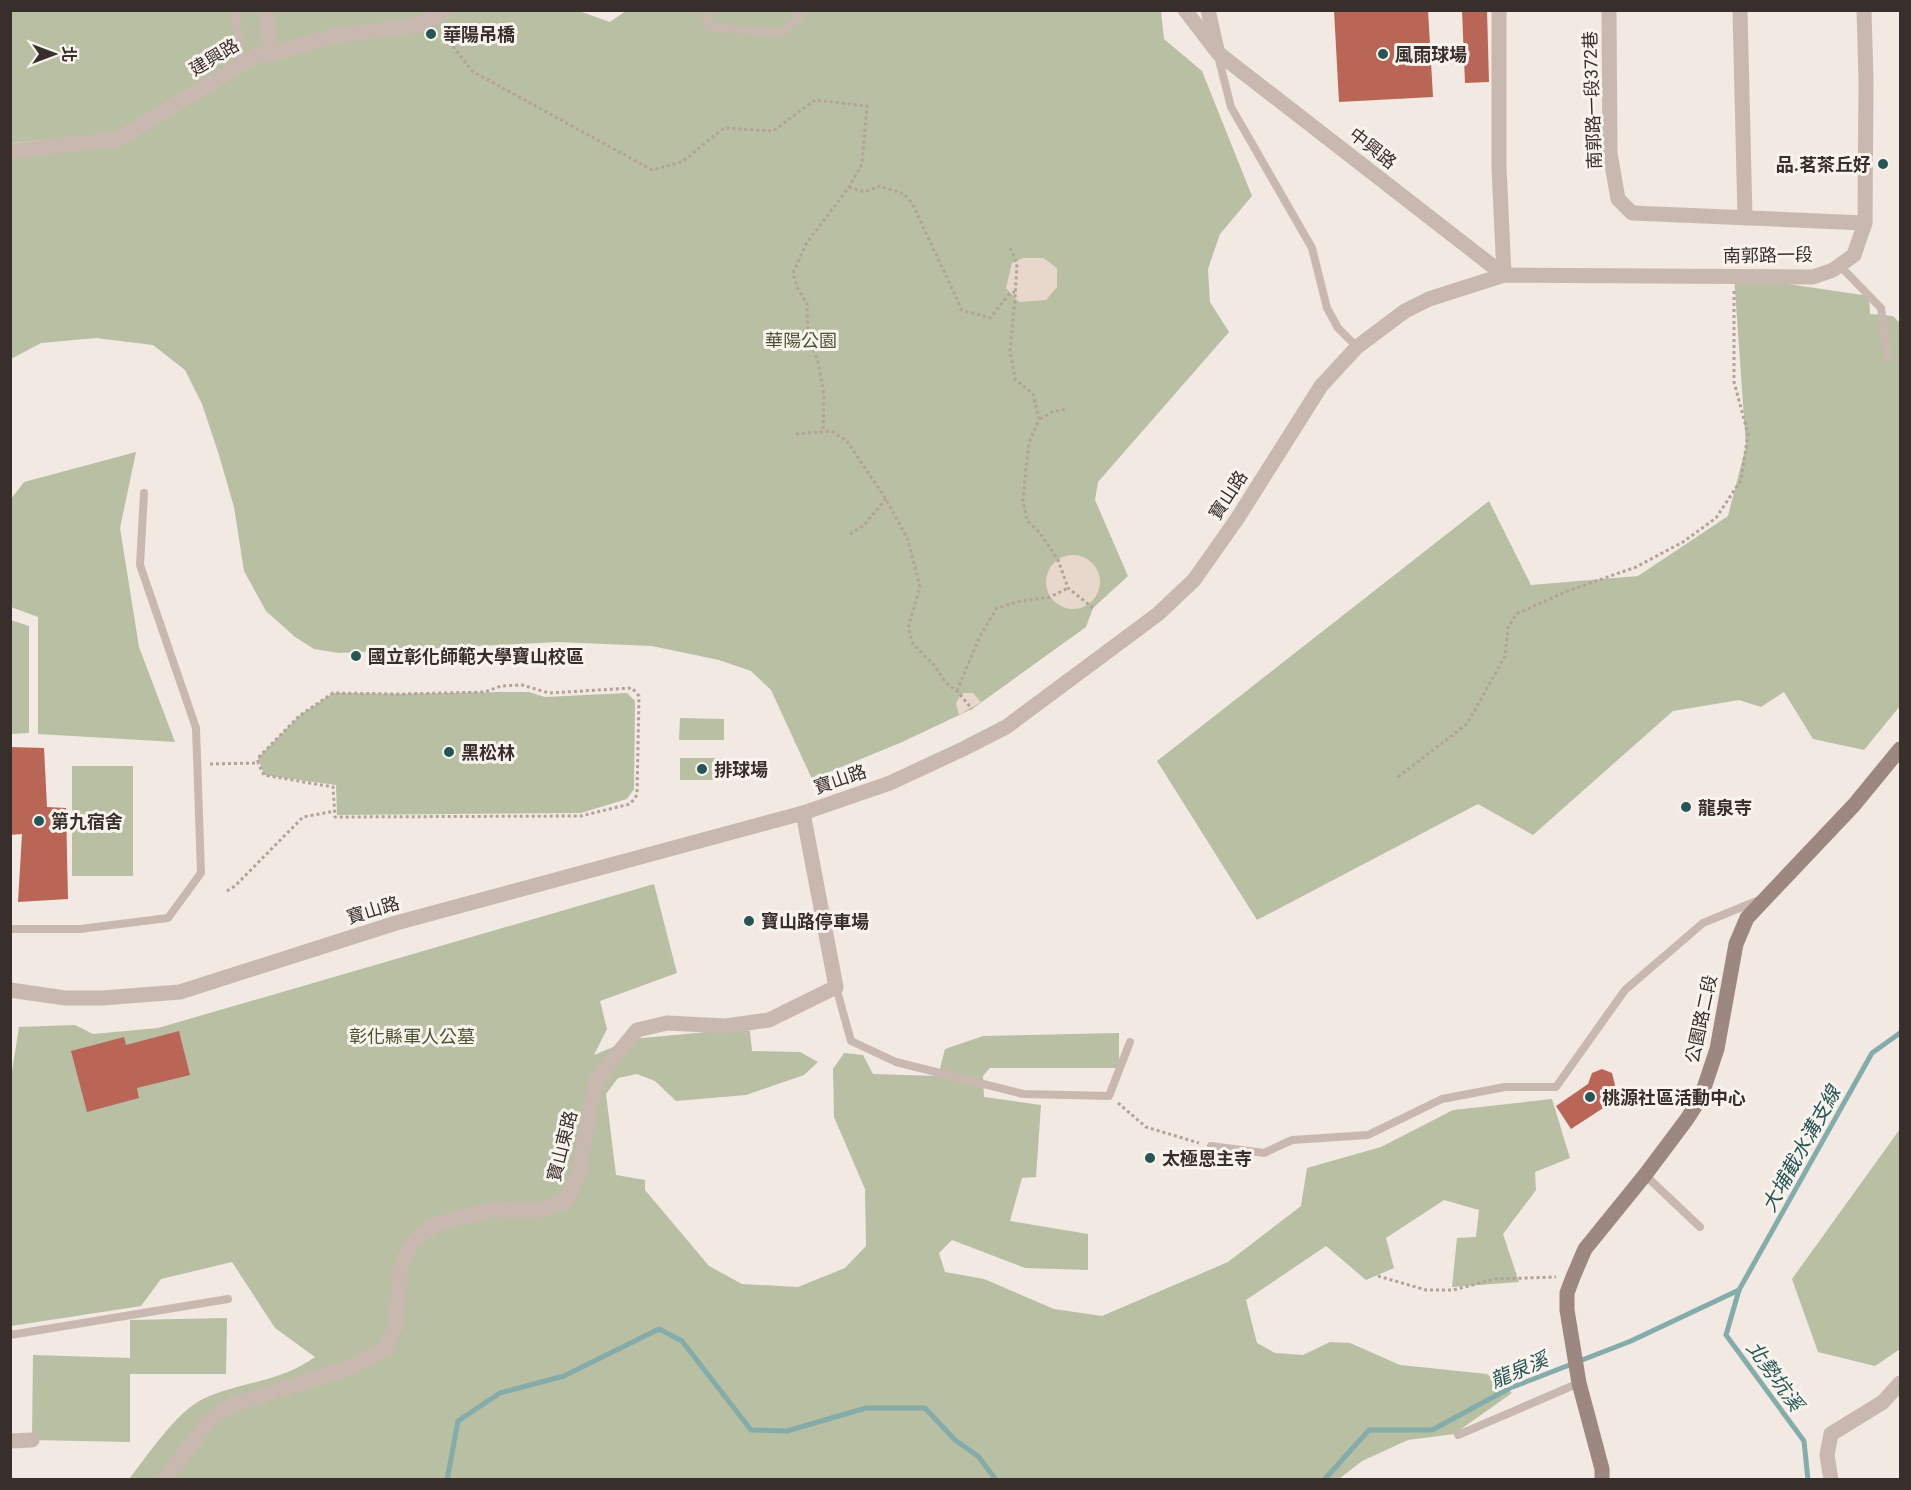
<svg xmlns="http://www.w3.org/2000/svg" width="1911" height="1490" viewBox="0 0 1911 1490" font-family="Roboto,'Noto Sans TC',sans-serif">
  <style>
    .green { fill: #b8bfa3 }
    .plaza { fill: #e8d8cb }
    .lines { fill: none; stroke-linecap: round; stroke-linejoin: round }
    .stream { stroke: #84acaa; stroke-width: 5 }
    .building { fill: #ba6657 }
    .path { stroke: #b4a299; stroke-width: 3; stroke-dasharray: 3 3; stroke-linecap: butt }
    .lane { stroke: #c9b8af; stroke-width: 8 }
    .street { stroke: #c9b8af; stroke-width: 15 }
    .secondary { stroke: #9c8880; stroke-width: 15 }
    .poi-dot { fill: #255655; stroke: #f9f3ee; stroke-width: 2 }
    .labels { text-anchor: middle; dominant-baseline: central; stroke-width: 6; stroke-linejoin: round; paint-order: stroke }
    .poi-label { font-size: 18px; font-weight: bold; fill: #382f2c; stroke: #f9f3ee; text-anchor: start }
    .street-label { font-size: 18px; fill: #382f2c; stroke: #f9f3ee }
    .park-label { font-size: 18px; fill: #4b5432; stroke: #f9f3ee }
    .water-label { font-size: 20px; font-style: italic; fill: #255655; stroke: #f9f3ee }
  </style>
  <rect width="100%" height="100%" fill="#f1e9e2"/>
  <!-- green -->
  <g class="green">
    <path d="M576,10L610,22L627,10L1161,11L1164,39L1202,71L1252,196L1220,234L1208,269L1210,302L1229,332L1098,482L1095,500L1128,576L1093,608L1086,627L972,709L900,743L812,779L771,690L751,671L719,660L652,646L558,642L339,653L314,649L295,637L266,611L244,571L234,507L219,455L202,404L185,370L153,345L96,338L41,343L11,359V148L96,135L11,143L10,11Z"/>
    <path d="M1734,276L1869,296L1870,314L1893,316L1900,323V706L1864,750L1813,739L1784,692L1761,707L1739,700L1673,711L1533,835L1478,804L1257,920L1157,761L1489,501L1531,585L1638,576L1728,516L1746,446Z"/>
    <path d="M136,452L120,528L139,647L175,742L38,734V617L11,607V499L24,482Z"/>
    <path d="M11,620L29,626V733L11,734Z"/>
    <path d="M501,692H529L545,697L627,693L635,701L634,789L627,799L581,813L337,815L336,785L264,775L258,758L299,716L333,693L401,694Z"/>
    <path d="M680,718L724,719V740H679Z"/>
    <path d="M680,758H724L725,780H680Z"/>
    <rect x="72" y="766" width="61" height="110"/>
    <path d="M654,884L677,973L600,1001L607,1029L594,1055L632,1039L739,1029L750,1031L752,1051L800,1052L818,1062L804,1075L746,1095L676,1101L655,1081L637,1074L618,1078L606,1094L616,1175L645,1180V1190L709,1266L742,1284L798,1287L845,1268L866,1246L865,1189L834,1117L833,1069L844,1053L863,1055L873,1074L938,1076L945,1049L983,1036L1119,1033V1068H990L983,1076L984,1097L1041,1105L1036,1177L1022,1178L1010,1221L1088,1234V1270L1025,1268L952,1240L939,1253L945,1272L984,1279L1054,1309L1102,1316L1228,1262L1301,1206L1307,1168L1381,1147L1453,1110L1552,1099L1570,1158L1535,1172L1536,1190L1503,1234L1519,1282L1452,1287L1457,1238L1476,1237L1479,1210L1444,1200L1386,1238L1394,1268L1366,1280L1326,1246L1246,1300L1257,1343L1275,1353L1303,1355L1330,1342L1350,1343L1400,1365L1487,1374L1512,1393L1454,1434L1408,1440L1362,1461L1339,1479H129C148,1455 176,1412 203,1399C240,1382 281,1382 315,1357L275,1328L232,1262L161,1279L141,1306L11,1326L10,1084L19,1027L75,1025L93,1034L158,1028Z"/>
    <path d="M1900,1129V1349L1875,1366L1818,1352L1792,1279Z"/>
    <path d="M227,1318L226,1374H130V1442L32,1440L33,1355L130,1358V1320Z"/>
  </g>
  <!-- plaza -->
  <g class="plaza">
    <path d="M1023,258H1043L1057,268V287L1046,300L1019,302L1006,288L1012,263Z"/>
    <circle cx="1073" cy="582" r="27"/>
    <path d="M964,693H973L981,702L959,715L956,703L960,696Z"/>
  </g>
  <g class="lines">
    <!-- stream -->
    <g class="stream">
      <path d="M447,1480L458,1421L500,1393L564,1376L659,1329L682,1341L751,1430L787,1431L866,1408H925L955,1440L978,1456L996,1480"/>
      <path d="M1324,1480L1369,1430H1432L1510,1388L1631,1341L1739,1290"/>
      <path d="M1808,1480L1804,1441L1726,1335L1739,1290L1872,1053L1900,1033"/>
    </g>
  </g>
  <!-- building -->
  <g class="building">
    <path d="M1334,10H1428L1433,97L1339,102Z"/>
    <path d="M1462,10H1487L1489,82L1465,83Z"/>
    <path d="M10,747L44,748L47,807L66,808L68,899L18,902L22,834L10,835Z"/>
    <path d="M179,1031L190,1075L137,1088L139,1098L87,1112L71,1051L124,1037L126,1045Z"/>
    <path d="M1602,1069L1612,1073L1615,1085L1609,1093L1614,1101L1571,1129L1556,1106L1588,1084L1592,1073Z"/>
  </g>
  <g class="lines">
    <!-- path -->
    <g class="path">
      <path d="M442,32L472,71L652,170L682,162L724,128L773,131L815,100L867,106L862,164L849,187L806,244L793,273L797,287L807,304L808,335L818,362L824,395L823,432"/>
      <path d="M849,187L864,192L880,186L904,194L912,203L962,310L990,318L1010,293L1015,292"/>
      <path d="M1010,248L1017,263L1015,298L1010,351L1015,379L1033,394L1039,419L1029,443L1026,468L1023,501L1027,520L1040,533L1058,560L1068,588L1093,608"/>
      <path d="M1040,419L1052,412L1065,409"/>
      <path d="M796,434L831,431L847,441L886,499L908,540L920,587L908,628L913,644L934,665L946,683L957,691L972,709"/>
      <path d="M850,534L864,525L886,499"/>
      <path d="M957,691L979,638L997,608L1021,601L1050,597L1068,588"/>
      <path d="M210,764L258,763V758L299,716L333,693L401,694L485,692L501,686L522,685L549,693L632,688L639,696L637,795L630,804L581,816L335,817L333,787L264,775L258,763"/>
      <path d="M1398,777L1467,724L1505,656L1508,628L1516,614L1568,591L1636,567L1683,542L1716,518L1741,480L1748,434L1734,382V290"/>
      <path d="M227,891L235,886L303,817L335,811"/>
      <path d="M1118,1103L1146,1127L1199,1143"/>
      <path d="M1378,1276L1426,1290H1453L1495,1279L1556,1277"/>
    </g>
    <!-- lane -->
    <g class="lane">
      <path d="M235,10L242,64"/>
      <path d="M706,10L708,27L781,33L796,21L802,10"/>
      <path d="M1218,56L1231,107L1312,248L1327,308L1338,328L1357,347"/>
      <path d="M1840,266L1881,308L1888,360"/>
      <path d="M10,929H80L168,918L201,873L196,728L140,565L144,493"/>
      <path d="M836,987L851,1041L896,1062L1023,1094L1109,1096L1130,1042"/>
      <path d="M1211,1146L1264,1153L1292,1140L1368,1135L1442,1099L1505,1087H1556L1625,990L1703,923L1759,900"/>
      <path d="M1645,1175L1700,1227"/>
      <path d="M10,1335L228,1299"/>
      <path d="M1458,1435L1579,1383"/>
    </g>
    <!-- street -->
    <g class="street">
      <path d="M265,10L272,54"/>
      <path d="M1185,10L1218,53L1504,275"/>
      <path d="M1208,10L1217,50"/>
      <path d="M1499,10V167L1504,275"/>
      <path d="M1609,10L1610,153L1618,199L1632,213L1865,223"/>
      <path d="M1740,10L1745,218"/>
      <path d="M10,151L119,139L255,56L272,54L333,36L420,25L432,19L444,10"/>
      <path d="M10,990L65,998H102L180,992L396,923L803,813L890,783L963,749L1006,727L1158,614L1194,580L1237,519L1321,386L1357,347L1405,311L1429,299L1504,275L1813,277L1833,270L1854,255L1865,223L1866,80L1864,10"/>
      <path d="M10,1441L32,1440"/>
      <path d="M164,1480L209,1421L229,1406L351,1367L387,1348L396,1324L401,1266L412,1242L435,1224L492,1210L538,1211L567,1201L578,1174L596,1080L637,1030L667,1023L725,1026L769,1020L836,987L803,813"/>
      <path d="M1831,1480L1827,1455L1831,1434L1883,1402L1900,1383"/>
    </g>
    <!-- secondary -->
    <path class="secondary" d="M1602,1480V1469L1579,1383L1567,1310V1293L1573,1277L1585,1249L1645,1175L1687,1119L1701,1097L1717,1049L1736,944L1747,918L1854,805L1900,749"/>
  </g>
  <!-- markers -->
  <g class="poi-dot">
    <circle cx="431" cy="34" r="6"/>
    <circle cx="1383" cy="54" r="6"/>
    <circle cx="1883" cy="164" r="6"/>
    <circle cx="356" cy="656" r="6"/>
    <circle cx="449" cy="752" r="6"/>
    <circle cx="702" cy="769" r="6"/>
    <circle cx="1686" cy="807" r="6"/>
    <circle cx="39" cy="821" r="6"/>
    <circle cx="749" cy="921" r="6"/>
    <circle cx="1590" cy="1097" r="6"/>
    <circle cx="1150" cy="1158" r="6"/>
  </g>
  <g class="labels">
    <!-- poi labels -->
    <g class="poi-label">
      <text x="443" y="34">華陽吊橋</text>
      <text x="1395" y="54">風雨球場</text>
      <text x="1871" y="164" text-anchor="end">品.茗茶丘好</text>
      <text x="368" y="656">國立彰化師範大學寶山校區</text>
      <text x="461" y="752">黑松林</text>
      <text x="714" y="769">排球場</text>
      <text x="1698" y="807">龍泉寺</text>
      <text x="51" y="821">第九宿舍</text>
      <text x="761" y="921">寶山路停車場</text>
      <text x="1602" y="1097">桃源社區活動中心</text>
      <text x="1162" y="1158">太極恩主寺</text>
    </g>
    <!-- street labels -->
    <g class="street-label">
      <text transform="translate(214 57) rotate(-31)">建興路</text>
      <text transform="translate(1592 100) rotate(-92)">南郭路一段372巷</text>
      <text transform="translate(1373 148) rotate(38)">中興路</text>
      <text transform="translate(1768 255) rotate(-1)">南郭路一段</text>
      <text transform="translate(1228 495) rotate(-57)">寶山路</text>
      <text transform="translate(840 779) rotate(-19)">寶山路</text>
      <text transform="translate(373 910) rotate(-17)">寶山路</text>
      <text transform="translate(1701 1019) rotate(-78)">公園路二段</text>
      <text transform="translate(562 1146) rotate(-76)">寶山東路</text>
    </g>
    <!-- park labels -->
    <g class="park-label">
      <text x="801" y="340">華陽公園</text>
      <text x="412" y="1036">彰化縣軍人公墓</text>
    </g>
    <!-- water labels -->
    <g class="water-label">
      <text transform="translate(1801 1149) rotate(-61)">大埔截水溝支線</text>
      <text transform="translate(1519 1370) rotate(-23)">龍泉溪</text>
      <text transform="translate(1775 1376) rotate(54)">北勢坑溪</text>
    </g>
  </g>
  <!-- border -->
  <rect width="1911" height="1490" fill="none" stroke="#382f2c" stroke-width="24"/>
  <!-- north arrow -->
  <g transform="translate(54 54) rotate(90)" stroke="#f9f3ee" stroke-width="4.5" paint-order="stroke">
  <path d="M0-4.5L10 22L0 15L-10 22Z" fill="#382f2c"/>
  <text y="-9" font-size="16" font-weight="bold" text-anchor="middle" fill="#382f2c">北</text>
  </g>
</svg>
